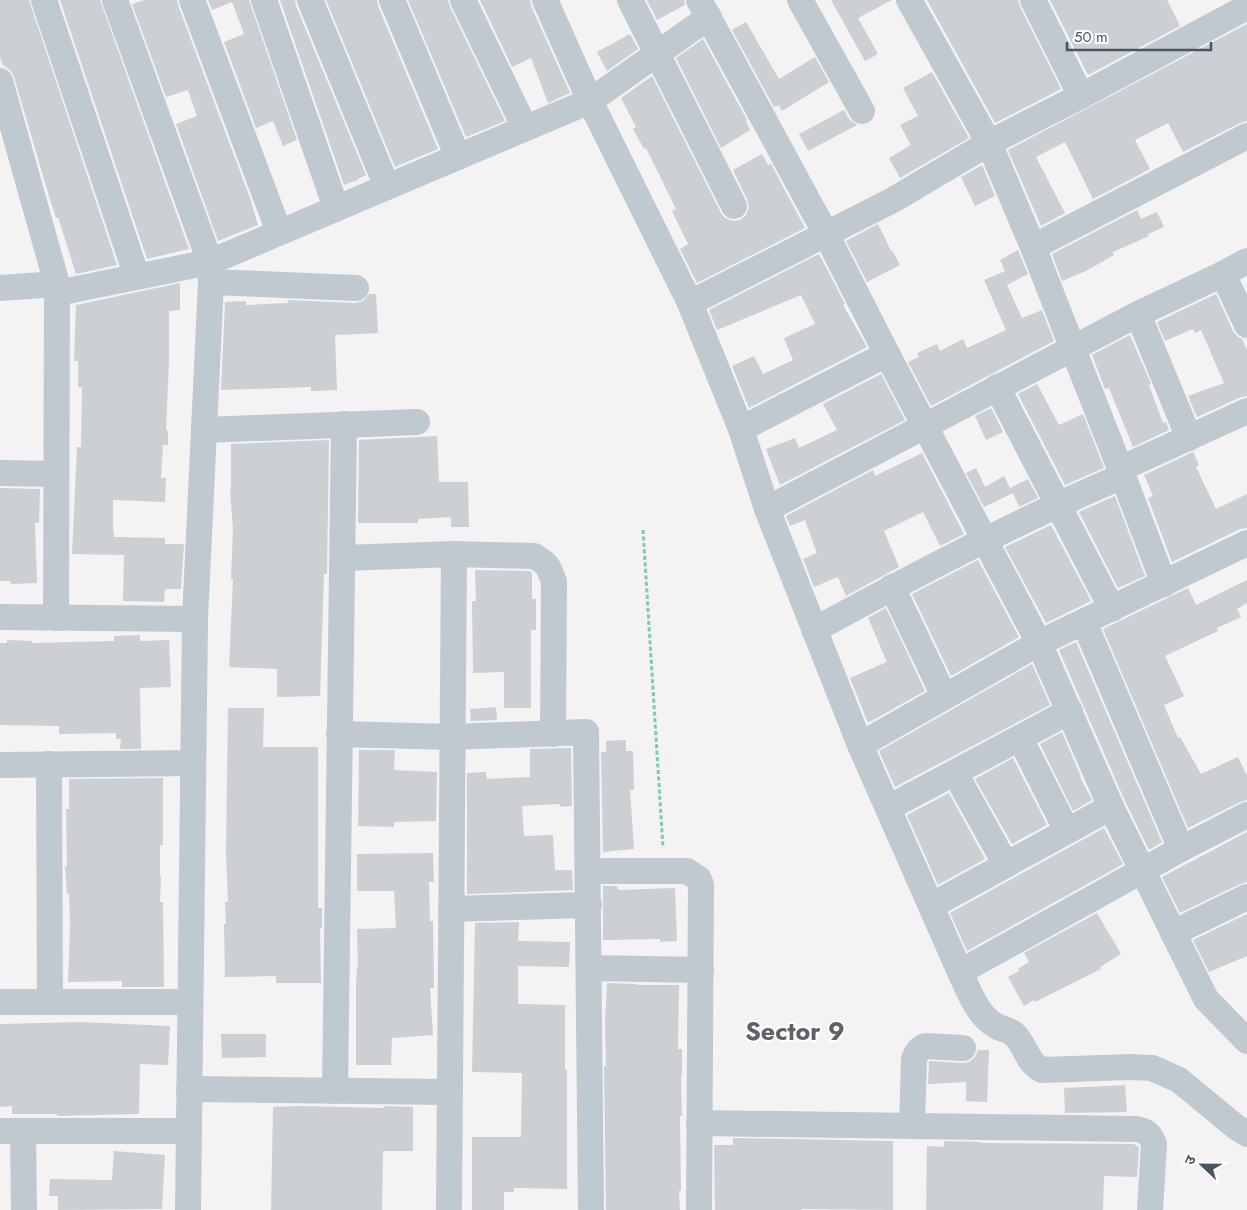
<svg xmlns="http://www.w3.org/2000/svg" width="1247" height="1210" viewBox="0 0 1247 1210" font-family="Jost,'Noto Sans Devanagari',sans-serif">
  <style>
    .building { fill: #cccfd4 }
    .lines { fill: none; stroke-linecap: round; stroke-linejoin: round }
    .path { stroke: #7ccda5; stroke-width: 3; stroke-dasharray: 4 2.5; stroke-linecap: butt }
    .minor { stroke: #c1c9d0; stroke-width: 26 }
    .labels { text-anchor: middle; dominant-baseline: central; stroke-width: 4; stroke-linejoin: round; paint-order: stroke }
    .district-label { font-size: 25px; font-weight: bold; fill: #5f6267; stroke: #fff }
  </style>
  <rect width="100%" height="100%" fill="#f4f2f2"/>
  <!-- building -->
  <g class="building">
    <path d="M0,0H29L117,265L76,274L58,217L56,218L48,193L14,77L11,71L4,65L3,66L0,57Z"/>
    <path d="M60,0H100L189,249L147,259Z"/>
    <path d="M145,0H177L178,5L251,201L258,225L218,241L176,124L197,116L188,90L166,97L132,4Z"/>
    <path d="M208,0H249L297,140L283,146L273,121L256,128L224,42L244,34L232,2L212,10Z"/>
    <path d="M280,0H295L296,6L366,175L358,179V180L344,185Z"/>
    <path d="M326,0H377L378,6L438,149L395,167Z"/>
    <path d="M408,0H448L450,7L505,121L466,137Z"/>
    <path d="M480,0H530L531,6L570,93L548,103L531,58L512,67Z"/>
    <path d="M647,0H684L685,5L657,20Z"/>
    <path d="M831,0H892L858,18L878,54L865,61Z"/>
    <path d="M927,0H1018L1020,7L1061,89L995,123Z"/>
    <path d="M1050,0H1167L1180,26L1088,75Z"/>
    <path d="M746,22L779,79L815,57L829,82L782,111L779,105L774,107L732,30Z"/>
    <path d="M1247,24V121L1240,123L1183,152L1168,123L1135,140L1150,169L1093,199L1065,142L1036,157L1065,213L1041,226L1008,150Z"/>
    <path d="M630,34L638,49L607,71L597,52Z"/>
    <path d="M703,39L747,120L746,121L750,130L721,148L676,58Z"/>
    <path d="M932,72L969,138L900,178L889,158L911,145L900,125L918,116L903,88Z"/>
    <path d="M652,76L721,213L725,218L733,221L740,220L746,215L749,207L747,199L733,170L762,154L768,165L771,164L805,228L697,283L680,249L688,244L672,211L676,209L646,148L644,149L633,129L636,127L621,98Z"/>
    <path d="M844,110L849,119L857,125L808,151L799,134Z"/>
    <path d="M982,165L995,196L975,206L961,177Z"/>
    <path d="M1137,210L1141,219L1157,212L1164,227L1148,234L1149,236L1113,252L1114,255L1086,271L1062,281L1052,254Z"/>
    <path d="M878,224L891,251L892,250L900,265L867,282L846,241Z"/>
    <path d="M1018,250L1028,274L1007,285L1022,318L1042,310L1054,341L931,406L908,362L919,357L917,353L937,344L940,351L963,339L967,348L1006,330L984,280L1005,271L1000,260Z"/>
    <path d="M819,254L845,304L843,305L867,347L749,408L732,366L754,356L763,374L793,360L784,338L815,324L801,295L717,330L709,310Z"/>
    <path d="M180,283V310L169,311V361L166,430L168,431V445H163L161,478H166L165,502L113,500V531H114V537L165,538V544H184L181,589H165L164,602L123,601L124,555L72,554L77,447H81L82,387H78V361H74L76,305Z"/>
    <path d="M369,294H376L378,333L335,335L337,390L311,391V387L221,390L225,302L246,301V305L288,303V300L355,303L363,301Z"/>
    <path d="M1216,294L1233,331L1238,337L1242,339L1247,350V396L1241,397L1197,417L1188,396L1224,383L1201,330L1195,333L1193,329L1165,341L1157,322Z"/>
    <path d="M1130,335L1151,384L1149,385L1163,423L1166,422L1169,430L1133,447L1109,388L1105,389L1092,355Z"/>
    <path d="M881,374L905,420L780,485L766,449L795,438L799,448L837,430L823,404Z"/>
    <path d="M1037,384L1059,425L1083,414L1104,468L1065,485L1018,394Z"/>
    <path d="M991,408L1003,432L986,440L975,416Z"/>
    <path d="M437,436L439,482H468L469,527H451V517L418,519V523H358L359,440Z"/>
    <path d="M329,440L327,572V574H324L320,696L277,697V669L229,667L233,579H231L233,529L230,489H231V444Z"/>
    <path d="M1193,452L1199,465L1196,467L1216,509L1247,494V528L1240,529L1172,562L1148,498L1153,496L1144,475Z"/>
    <path d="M922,453L964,534L940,546L923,512L884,531L899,567L846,596L838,577L814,587L803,559L817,553L805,520L790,526L786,516L873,470L875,476Z"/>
    <path d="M976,468L985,487L1004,476L1010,488L1028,479L1038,498L1019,507L1013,493L984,507L966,473Z"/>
    <path d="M0,488L40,489L39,523H35L37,583L11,584V581H0Z"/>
    <path d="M1115,496L1145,576L1118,588L1079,512Z"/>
    <path d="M1051,525L1091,601L1046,623L1005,547Z"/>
    <path d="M978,560L1019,637L951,676L912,594Z"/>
    <path d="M475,570L530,571L532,573V599H536V630H531V708H504V672L473,673L472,601H476Z"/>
    <path d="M1247,580V603L1237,609L1241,617L1217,628L1218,631L1165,656L1184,696L1164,705L1178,738L1180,737L1201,774L1238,757L1247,776V800L1240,802L1188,828L1103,629L1188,588L1196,605Z"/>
    <path d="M886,608L925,691L868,723L850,678L887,662L868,618Z"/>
    <path d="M140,635V641L169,640L171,687L140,688L141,749H120L121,739H116V733L59,734V726L0,725V643H7V640L32,641V643L114,641V636Z"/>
    <path d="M1076,642L1162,842L1149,850L1125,801L1059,650Z"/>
    <path d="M1032,664L1050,705L895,787L879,751Z"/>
    <path d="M496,707L497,720L471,721L470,709Z"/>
    <path d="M228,708H264L263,747H318V908H322V928H320L321,983H276V976L225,977L224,924H226L225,902H228L226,852Z"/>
    <path d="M1062,732L1081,777H1080L1092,800L1073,811L1040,744Z"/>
    <path d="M626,740V751H633L634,790H630L634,849L603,852L601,752H606V741Z"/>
    <path d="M571,748L572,806L560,807V804L522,806L524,836L553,835L555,870H572L573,890L467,894V773L486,772L487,779L530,777V749Z"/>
    <path d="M359,750H395L394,770L437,772L436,821L394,822V827L358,826Z"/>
    <path d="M1013,758L1047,825L1012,844L975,779Z"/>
    <path d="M163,778V845H160V876H161L160,902H163L164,987H122V981L68,982L70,927L69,894H67L65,866H67L66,809H69V779Z"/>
    <path d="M949,793L985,859L938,885L907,815Z"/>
    <path d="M1104,828L1123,864L967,951L950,913Z"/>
    <path d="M1247,832V882L1240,884L1180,913L1162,877Z"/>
    <path d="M433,853L434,882H429L430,921H433L434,988H430L433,1035L392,1038L391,1065H356V988L357,967H358L357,929L396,928L394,891H357V854Z"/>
    <path d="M603,886H617L618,890L675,888L677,941L660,942V939L603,940Z"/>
    <path d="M1097,913L1121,954L1100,967L1101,969L1035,1002L1034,1000L1024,1006L1008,977L1019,971L1018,969L1029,962L1024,953Z"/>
    <path d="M1247,914V956L1209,972L1193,940Z"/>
    <path d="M519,922L518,941L570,942L569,967L518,966V1004L565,1005V1070H567V1189L514,1188V1192H504V1210H472V1137H521L522,1073L472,1072L475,923Z"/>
    <path d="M607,983L637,984V985H679L678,1049H682V1076H681L682,1116H680L681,1190L679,1191L680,1210H606L604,1066H606L605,1023Z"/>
    <path d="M82,1022L170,1026L168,1065L140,1064L139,1114L57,1116V1114H12V1106L0,1107V1024Z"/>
    <path d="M221,1034H266V1057L222,1058Z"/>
    <path d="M978,1050H989L987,1102L966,1101V1082L928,1084L929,1061L962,1063L969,1062L975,1057Z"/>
    <path d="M1125,1085L1127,1112L1065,1113L1064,1088Z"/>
    <path d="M301,1106L384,1108V1106L413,1107V1151H383L382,1210H271L273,1107Z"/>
    <path d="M733,1138L893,1141V1210L802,1209V1210H715L714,1145H733Z"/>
    <path d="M944,1141L981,1142V1143L1134,1144L1139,1147L1137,1177L1104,1176L1103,1210H926L927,1146L944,1147Z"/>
    <path d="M114,1151L165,1155L162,1209L58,1210V1196H49L50,1179L112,1180Z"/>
  </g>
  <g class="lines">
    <!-- path -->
    <path class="path" d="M643,530L663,848"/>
    <!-- minor -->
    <g class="minor">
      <path d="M44,0L137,277"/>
      <path d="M115,0L210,262L211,282L195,619L188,1210"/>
      <path d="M192,0L279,232"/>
      <path d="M264,0L336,208"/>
      <path d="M310,0L387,187"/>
      <path d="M392,0L458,157"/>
      <path d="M463,0L525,128"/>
      <path d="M545,0L590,101L690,303L741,429L767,509L860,745L960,972C969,991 977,1015 996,1026C1002,1029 1009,1030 1014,1034C1026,1045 1026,1062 1042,1070L1131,1067L1152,1068L1179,1080L1236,1127L1247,1134"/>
      <path d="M630,0L734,206"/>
      <path d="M699,0L826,234L887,354L1039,643L1111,807L1206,999L1247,1041"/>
      <path d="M800,0L862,111"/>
      <path d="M909,0L989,143L1033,247L1123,476L1164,584"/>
      <path d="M1033,0L1081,96"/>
      <path d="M0,81L57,284L56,618"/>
      <path d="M1033,247L1247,136"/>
      <path d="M1223,274L1247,261"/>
      <path d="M211,282L356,288"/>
      <path d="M0,288L57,284"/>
      <path d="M57,293L210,262L590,101L709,17"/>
      <path d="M690,303L893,200L989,143L1081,96L1247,7"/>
      <path d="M1138,314L1189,438"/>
      <path d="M997,387L1112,609"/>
      <path d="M741,429L887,354"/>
      <path d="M204,430L417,422"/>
      <path d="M1120,469L1247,411"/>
      <path d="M0,473L56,474"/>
      <path d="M767,509L1138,314L1223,274L1247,325"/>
      <path d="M454,554L534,556C548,564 549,567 554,582L553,734"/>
      <path d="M343,558L454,554L449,1210"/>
      <path d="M892,587L944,696"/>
      <path d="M0,617L195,619"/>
      <path d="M1084,622L1181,849"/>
      <path d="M814,630C915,575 1017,521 1123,476"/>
      <path d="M339,734L452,737L586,732L591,1210"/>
      <path d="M1020,738L1067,831"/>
      <path d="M860,745L1039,643L1247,543"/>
      <path d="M49,764L50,1002"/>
      <path d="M0,765L193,763"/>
      <path d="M955,773L1006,865"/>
      <path d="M888,808L1070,711"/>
      <path d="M588,871H687L699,879L701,885L699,1210"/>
      <path d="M931,906L1111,807"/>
      <path d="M451,909L589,905"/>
      <path d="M1173,933L1247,897"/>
      <path d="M590,968L701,970"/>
      <path d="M960,972L1181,849L1247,815"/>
      <path d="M0,1002H190"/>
      <path d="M189,1089L450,1092"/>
      <path d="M335,1091L344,424"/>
      <path d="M699,1123L1136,1129C1147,1131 1150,1134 1154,1144L1150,1210"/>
      <path d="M912,1126L914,1059C916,1053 919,1048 926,1046L963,1048"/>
      <path d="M0,1131H189"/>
      <path d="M23,1131L24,1210"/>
    </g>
  </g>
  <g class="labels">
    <!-- district labels -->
    <g class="district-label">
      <text x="795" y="1031">Sector 9</text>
    </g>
  </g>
  <!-- north arrow -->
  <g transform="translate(1202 1165) rotate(292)" stroke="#ffffff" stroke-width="4" paint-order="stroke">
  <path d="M0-4L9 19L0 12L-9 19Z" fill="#4a565f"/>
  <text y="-8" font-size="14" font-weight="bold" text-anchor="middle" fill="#4a565f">उ</text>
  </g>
  <!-- scale -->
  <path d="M1067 42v8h144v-8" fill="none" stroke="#4a565f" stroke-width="2.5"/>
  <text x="1074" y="42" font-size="15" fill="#4a565f" stroke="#ffffff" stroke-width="4" paint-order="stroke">50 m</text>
</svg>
